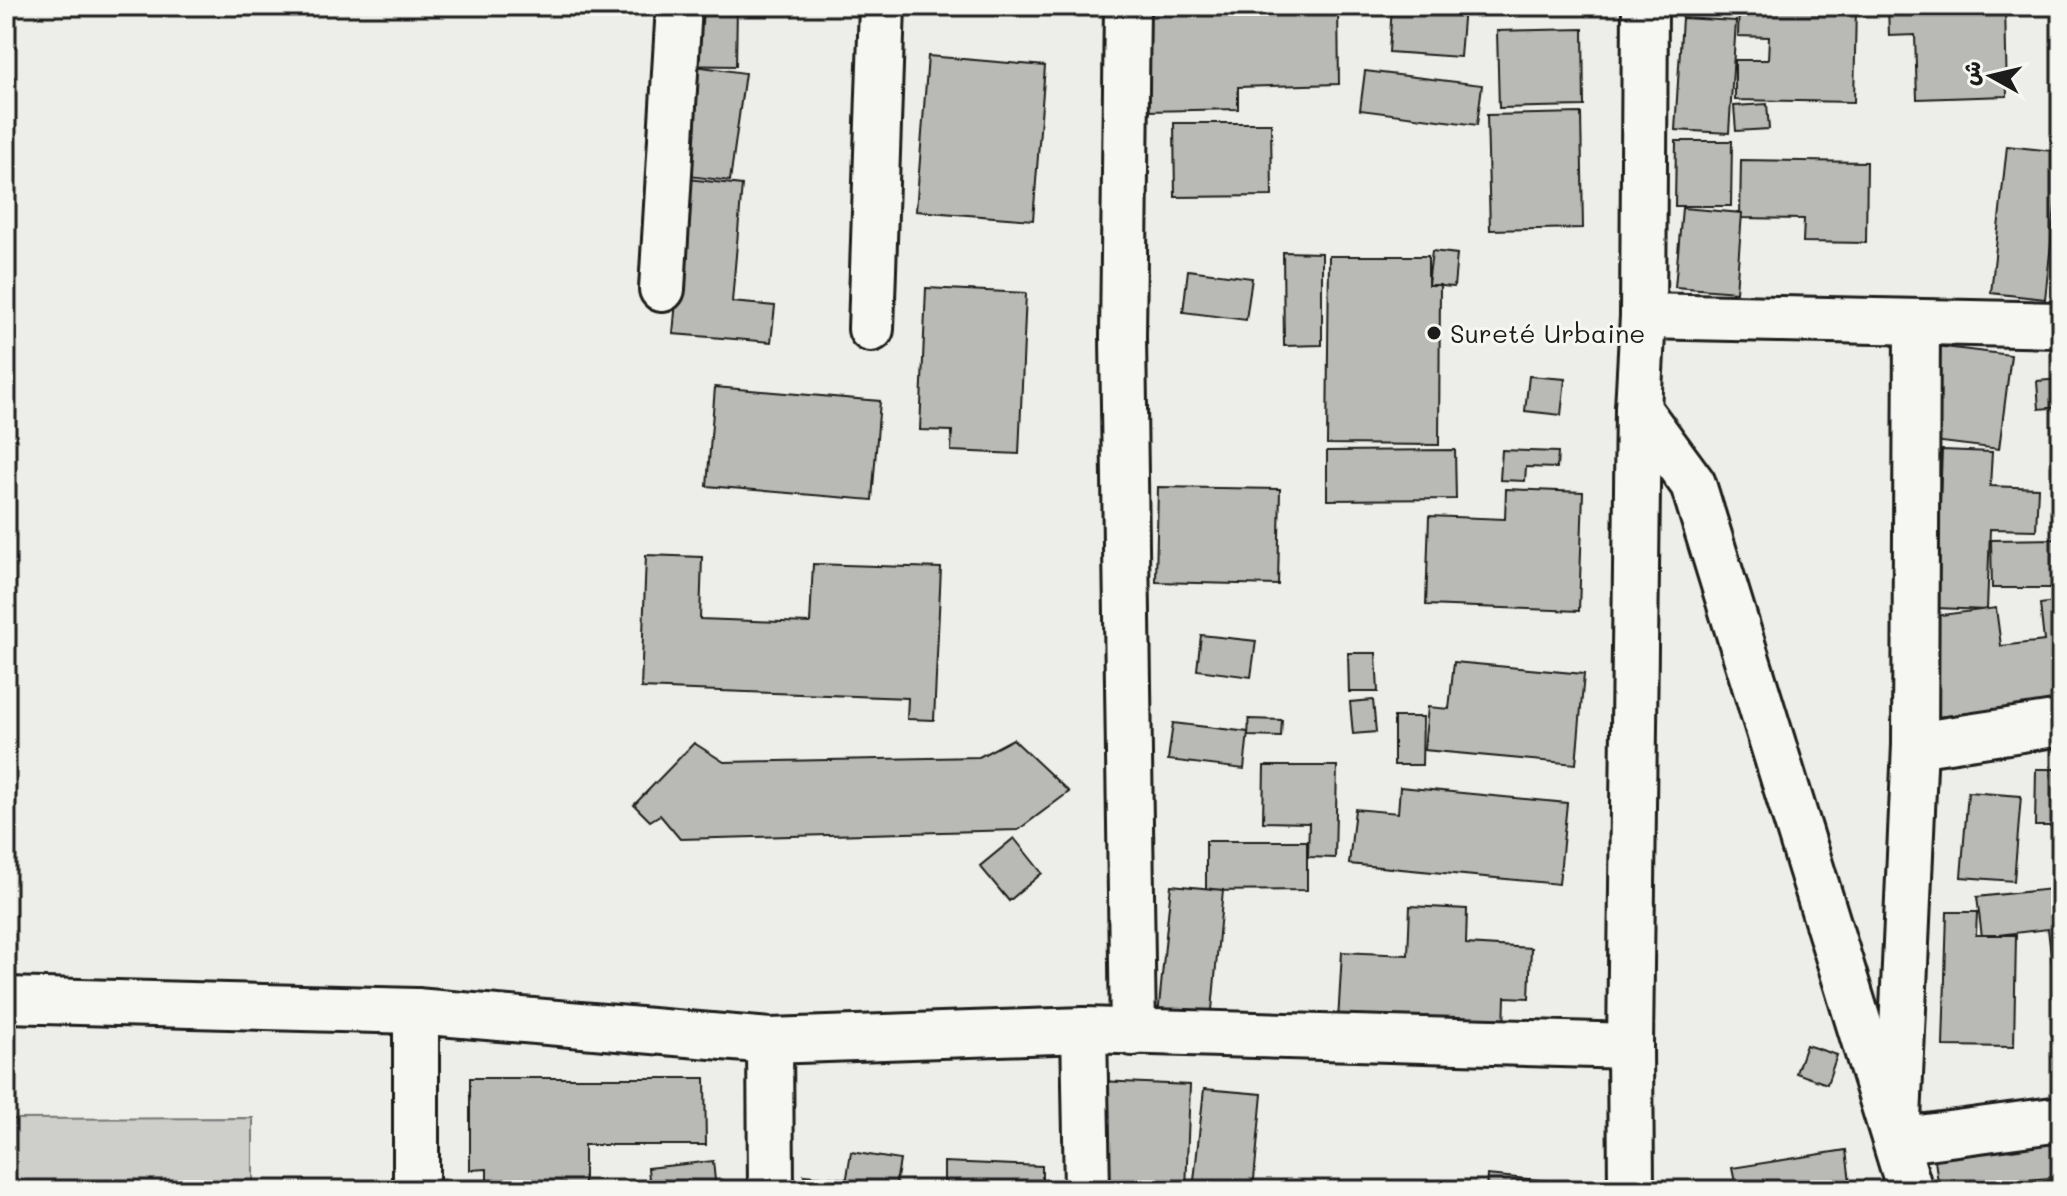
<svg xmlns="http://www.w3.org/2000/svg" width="2067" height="1196" viewBox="0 0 2067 1196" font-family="Mali,'Playpen Sans Arabic',sans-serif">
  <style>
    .green { fill: #cececb; stroke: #757574; stroke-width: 2 }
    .building { fill: #b9b9b6; stroke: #1c1c1c; stroke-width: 2 }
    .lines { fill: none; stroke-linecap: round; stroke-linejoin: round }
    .street-casing { stroke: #1c1c1c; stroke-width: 50 }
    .secondary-casing { stroke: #1c1c1c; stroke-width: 50 }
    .street { stroke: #f6f6f2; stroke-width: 44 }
    .secondary { stroke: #f6f6f2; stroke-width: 44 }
    .poi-dot { fill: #1c1c1c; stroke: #f6f6f2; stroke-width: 3 }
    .labels { text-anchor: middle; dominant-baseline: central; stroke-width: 6; stroke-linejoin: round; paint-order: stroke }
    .poi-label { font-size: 26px; fill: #1c1c1c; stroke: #f6f6f2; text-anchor: start }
  </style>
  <rect width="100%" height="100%" fill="#edede9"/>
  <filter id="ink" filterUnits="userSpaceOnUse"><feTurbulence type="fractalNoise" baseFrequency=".0125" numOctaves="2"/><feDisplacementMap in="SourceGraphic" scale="16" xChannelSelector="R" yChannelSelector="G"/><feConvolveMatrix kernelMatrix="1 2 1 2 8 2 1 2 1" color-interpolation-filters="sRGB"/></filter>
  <g filter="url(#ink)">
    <!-- green -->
    <path class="green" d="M253,1118V1190H6V1119Z"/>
    <!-- building -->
    <g class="building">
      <path d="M662,6H737L736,66L662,65Z"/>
      <path d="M1146,6H1338L1339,84L1238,87V109L1148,111Z"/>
      <path d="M1392,6H1464L1460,57L1389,52Z"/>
      <path d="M1677,6H1727V8L1677,12Z"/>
      <path d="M1739,6H1856L1854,102L1735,100V60H1768L1769,37L1738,36Z"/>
      <path d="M1888,6H2005L2007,96L1917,99L1915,35L1889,36Z"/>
      <path d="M1682,18L1736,21L1729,133L1675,130Z"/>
      <path d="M1583,29L1584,106L1499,108L1497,31Z"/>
      <path d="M928,56L1045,66L1033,220L916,211Z"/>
      <path d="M695,66L745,73L730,181L680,175Z"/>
      <path d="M1365,71L1482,85L1477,125L1360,110Z"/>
      <path d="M1767,104L1769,129L1736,131L1734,106Z"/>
      <path d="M1581,113L1583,228L1490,230L1487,115Z"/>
      <path d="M1174,123H1271L1272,196L1175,197Z"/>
      <path d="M1676,141H1732L1731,206H1675Z"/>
      <path d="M2007,146L2061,152L2045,299L1991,293Z"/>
      <path d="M1741,160L1867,162L1866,243L1803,242L1804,219L1740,218Z"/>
      <path d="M687,179L742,185L732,302L775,306L771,342L673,334Z"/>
      <path d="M1682,208L1742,213L1736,292L1675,287Z"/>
      <path d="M1432,251L1457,254L1454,287L1428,285Z"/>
      <path d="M1283,252L1322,253V345L1284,346Z"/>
      <path d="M1329,256H1428V285H1440L1439,445L1327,444Z"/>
      <path d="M1188,270L1252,278L1246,320L1183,312Z"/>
      <path d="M926,288L1026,293L1019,454L951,451L952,431L920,430Z"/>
      <path d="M1936,346L2011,355L1999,449L1925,440Z"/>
      <path d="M1529,376L1565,379L1561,415L1525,411Z"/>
      <path d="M2061,379V407L2039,409L2037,381Z"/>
      <path d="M715,387L880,401L872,500L707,486Z"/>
      <path d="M1455,450L1456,499L1327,500V451Z"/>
      <path d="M1502,450L1558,452L1557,468L1526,467L1525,481L1500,480Z"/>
      <path d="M1942,450L1992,452L1990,486L2038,488L2036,530L1990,529L1987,610L1936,608Z"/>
      <path d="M1158,487L1280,489L1278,585L1156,582Z"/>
      <path d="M1506,489L1583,492L1579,611L1426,605L1429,516L1505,519Z"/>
      <path d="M2059,539L2060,588H1992L1991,540Z"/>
      <path d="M646,555L702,557L700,619L810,623L813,564L941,568L934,720L907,719L908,698L641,688Z"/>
      <path d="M2061,601V702L1937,717L1925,617L1996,608L2001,646L2044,641L2040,604Z"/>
      <path d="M1201,635L1256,641L1251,677L1197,670Z"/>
      <path d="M1348,653H1376L1378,692H1349Z"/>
      <path d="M1454,662L1584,674L1576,764L1424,750L1428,707L1449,709Z"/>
      <path d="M1373,700L1376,732L1353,734L1350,702Z"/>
      <path d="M1394,717H1423L1422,765H1394Z"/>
      <path d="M1249,719L1282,720L1281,737L1248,736Z"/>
      <path d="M1173,723L1248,732L1244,769L1168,760Z"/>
      <path d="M1013,739L1069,792L1018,830L680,839L660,815L650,821L634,805L694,743L724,762L979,757Z"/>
      <path d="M1264,766H1337L1335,858L1308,857L1309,823L1263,822Z"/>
      <path d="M2036,769H2061V826H2035Z"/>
      <path d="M1400,787L1567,803L1559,884L1349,864L1355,809L1398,813Z"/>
      <path d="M1968,792L2021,796L2014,881L1961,877Z"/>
      <path d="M1014,838L1042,873L1009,901L980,866Z"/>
      <path d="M1206,841H1307V890L1206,891Z"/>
      <path d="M1171,885L1223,890L1211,1021L1158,1016Z"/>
      <path d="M2061,888V962L2052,963L2048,929L1982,937L1977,897Z"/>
      <path d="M1410,906L1467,909L1466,944L1531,948L1529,998L1505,997L1504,1031L1338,1022L1342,952L1408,955Z"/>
      <path d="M1947,912H1977L1976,935H2016L2014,1047L1943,1046Z"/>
      <path d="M1806,1045L1837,1055L1827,1084L1796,1073Z"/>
      <path d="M470,1078H705L706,1145H584V1190H487V1169L470,1170Z"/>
      <path d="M1099,1081L1190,1085L1186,1190H1095Z"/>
      <path d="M1204,1089L1262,1094L1253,1190H1193Z"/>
      <path d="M2061,1097V1176L1960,1190H1939L1929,1115Z"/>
      <path d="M1846,1150L1851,1190H1717L1736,1187L1732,1168Z"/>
      <path d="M851,1152L900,1160L895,1190H845Z"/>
      <path d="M713,1161L716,1190H650L648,1168Z"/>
      <path d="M944,1162L1042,1166V1185L1001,1184V1190H944Z"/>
      <path d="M804,1175L847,1179L845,1190H803Z"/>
      <path d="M1487,1175L1558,1182L1557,1190H1486Z"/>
    </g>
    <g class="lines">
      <defs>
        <g id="street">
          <path d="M1127,6L1123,337L1133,1033"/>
          <path d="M662,289L679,6"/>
          <path d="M1643,316L2061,325"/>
          <path d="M1917,323L1915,745L1897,1141L2061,1119"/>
          <path d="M871,329L882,6"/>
          <path d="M1915,745L2061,723"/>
          <path d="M6,1000L416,1011"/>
          <path d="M1084,1030L1087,1190"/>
          <path d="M770,1041L771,1190"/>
          <path d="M416,1190V1011L770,1041L1084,1030L1630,1046"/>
        </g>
        <g id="secondary">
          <path d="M1638,409L1693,484L1910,1190"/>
          <path d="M1631,1190L1630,1046L1638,409L1643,316L1645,6"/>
        </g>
      </defs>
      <!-- street casing -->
      <use href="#street" class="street-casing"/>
      <!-- secondary casing -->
      <use href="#secondary" class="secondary-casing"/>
      <!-- street -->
      <use href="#street" class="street"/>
      <!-- secondary -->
      <use href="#secondary" class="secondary"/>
    </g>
  </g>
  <!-- markers -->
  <circle class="poi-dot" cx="1434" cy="333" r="8"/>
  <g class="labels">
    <!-- poi labels -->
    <g class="poi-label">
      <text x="1450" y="333">Sureté Urbaine</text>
    </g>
  </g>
  <!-- margin -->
  <rect width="2067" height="1196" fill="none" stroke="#f6f6f2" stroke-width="32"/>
  <rect x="16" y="16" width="2035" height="1164" fill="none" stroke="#1c1c1c" stroke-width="3" filter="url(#ink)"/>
  <!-- north arrow -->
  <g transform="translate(1991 76) rotate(278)" stroke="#f6f6f2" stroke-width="6" paint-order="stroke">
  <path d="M0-6L14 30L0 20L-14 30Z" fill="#1c1c1c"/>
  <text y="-12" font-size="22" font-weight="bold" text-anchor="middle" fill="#1c1c1c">ش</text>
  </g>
</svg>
